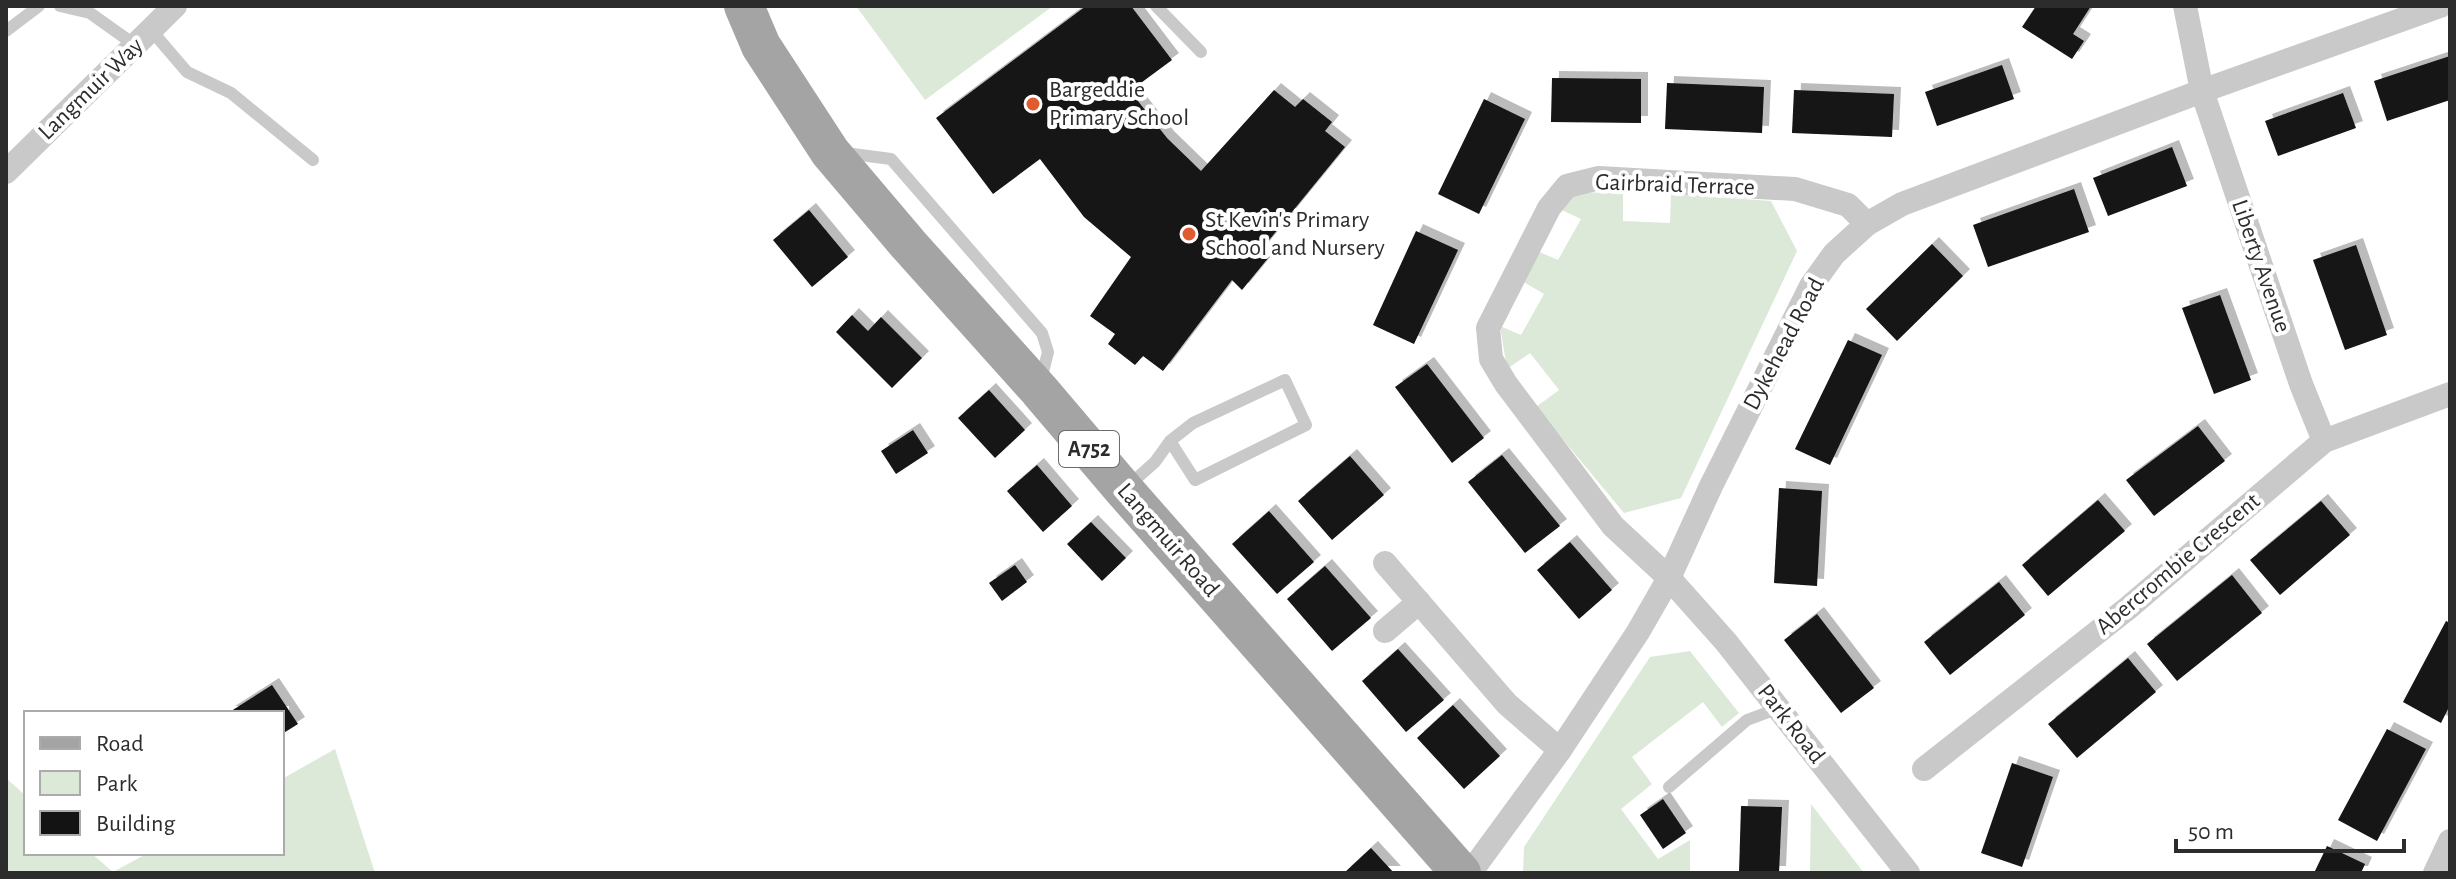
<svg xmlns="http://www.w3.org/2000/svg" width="2456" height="879" viewBox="0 0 2456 879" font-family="'Alegreya Sans',sans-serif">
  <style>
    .green { fill: #dce9d9 }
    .building { fill: #131313; filter: url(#shadow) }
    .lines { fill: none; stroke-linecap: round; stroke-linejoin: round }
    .service { stroke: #c9c9c9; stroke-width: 12 }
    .minor { stroke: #c9c9c9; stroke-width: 24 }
    .primary { stroke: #a4a4a4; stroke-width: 40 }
    .poi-dot { fill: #e05b30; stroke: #fff; stroke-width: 3 }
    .labels { text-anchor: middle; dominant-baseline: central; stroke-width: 8; stroke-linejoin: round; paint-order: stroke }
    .shield { fill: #fff; stroke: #6b6b6b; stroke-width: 2 }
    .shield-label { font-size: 22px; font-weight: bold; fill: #2c2c2c }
    .street-label { font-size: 24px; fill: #2c2c2c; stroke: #fff }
    .poi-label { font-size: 24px; fill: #2c2c2c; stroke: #fff; text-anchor: start }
  </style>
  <defs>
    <filter id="shadow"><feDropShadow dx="7" dy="-7" stdDeviation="0" flood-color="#0004"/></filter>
  </defs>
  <rect width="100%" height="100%" fill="#fff"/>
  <!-- green -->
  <g class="green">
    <path d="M856,6H1053L925,100Z"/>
    <path d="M1567,192L1623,193V221L1670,223L1671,194L1771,201L1797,251L1681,498L1624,513L1536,407L1559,390L1530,353L1507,369L1500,326L1521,335L1544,294L1520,280L1535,250L1558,260L1581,219L1555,207Z"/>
    <path d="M1690,651L1739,713L1722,727L1703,702L1632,757L1652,784L1621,809L1658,859L1690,840V873H1523L1524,847L1650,657Z"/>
    <path d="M335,749L375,873H6V778L26,796V853H91L113,872L148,853H282V779Z"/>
    <path d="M1811,804L1864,873H1810Z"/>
  </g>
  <!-- building -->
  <g class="building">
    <path d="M1086,6H1131L1172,60L1130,91L1167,138L1201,171L1274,90L1295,107L1303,99L1332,122L1325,131L1345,147L1261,250L1269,257L1242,290L1232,280L1163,371L1143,356L1135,365L1108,344L1115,334L1090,316L1131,257L1084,217L1040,159L993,194L936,118Z"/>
    <path d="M2036,6H2091L2073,34L2084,41L2072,59L2022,27Z"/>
    <path d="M2450,56V100L2387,121L2374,81Z"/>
    <path d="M2002,65L2014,99L1937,126L1925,92Z"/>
    <path d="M1552,78L1641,79V123L1551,122Z"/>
    <path d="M1667,83L1764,87L1762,133L1665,129Z"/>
    <path d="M1794,90L1894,94L1892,137L1792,133Z"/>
    <path d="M2343,93L2356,128L2278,156L2265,121Z"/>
    <path d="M1484,99L1525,119L1479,214L1438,194Z"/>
    <path d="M2172,147L2187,186L2108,216L2093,178Z"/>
    <path d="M2074,189L2089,232L1988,267L1973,225Z"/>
    <path d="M809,210L848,257L812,287L773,240Z"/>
    <path d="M1416,231L1458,250L1414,344L1373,325Z"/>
    <path d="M1932,244L1963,276L1897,341L1866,309Z"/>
    <path d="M2356,245L2387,335L2345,350L2313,260Z"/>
    <path d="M2220,295L2251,380L2214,394L2182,308Z"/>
    <path d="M852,315L868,331L881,317L922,358L892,388L836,332Z"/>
    <path d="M1848,340L1882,355L1830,465L1795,449Z"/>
    <path d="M1427,364L1484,438L1452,463L1395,387Z"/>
    <path d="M989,390L1025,430L995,458L958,418Z"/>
    <path d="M2198,426L2225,461L2154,516L2126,480Z"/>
    <path d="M913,430L928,453L896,474L881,451Z"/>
    <path d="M1502,455L1560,526L1525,553L1468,482Z"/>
    <path d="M1350,456L1384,495L1332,540L1298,501Z"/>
    <path d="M1037,465L1072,506L1043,532L1007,491Z"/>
    <path d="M1779,488L1822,491L1817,586L1774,583Z"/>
    <path d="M2098,500L2125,531L2048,596L2022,565Z"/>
    <path d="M2321,501L2350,535L2280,595L2250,560Z"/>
    <path d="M1269,511L1314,562L1277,594L1232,544Z"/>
    <path d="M1091,522L1126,558L1102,581L1067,544Z"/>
    <path d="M1570,542L1612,590L1579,619L1537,570Z"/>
    <path d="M1015,565L1027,582L1002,601L989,583Z"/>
    <path d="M1325,566L1371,618L1332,651L1287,599Z"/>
    <path d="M2232,575L2262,613L2177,681L2147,644Z"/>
    <path d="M1999,582L2025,615L1950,675L1924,642Z"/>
    <path d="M1817,614L1874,688L1841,713L1784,640Z"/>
    <path d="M2446,621L2450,623V705L2441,723L2403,702Z"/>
    <path d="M1398,649L1444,700L1406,732L1362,681Z"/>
    <path d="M2128,658L2156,692L2077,758L2048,724Z"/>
    <path d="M272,685L298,724L282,734V713H228Z"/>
    <path d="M1453,705L1500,756L1464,789L1417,738Z"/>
    <path d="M2387,729L2426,749L2377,841L2338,820Z"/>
    <path d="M2012,763L2053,777L2022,867L1981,853Z"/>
    <path d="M1663,799L1686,833L1663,849L1640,815Z"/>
    <path d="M1741,806L1782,807L1779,873H1739Z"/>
    <path d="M2327,846L2365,864L2361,873H2314Z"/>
    <path d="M1371,848L1394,873H1344Z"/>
  </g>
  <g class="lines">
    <!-- service -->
    <g class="service">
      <path d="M60,6L90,13L135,45"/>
      <path d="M1156,6L1201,52"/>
      <path d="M151,30L187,72L231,93L313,160"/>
      <path d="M6,31L39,6"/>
      <path d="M845,153L891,159L1042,333L1048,352L1041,380"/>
      <path d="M1128,486L1155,462L1170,441L1193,423L1285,380L1306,425L1195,480L1170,441"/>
      <path d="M1669,787L1747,720L1779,708"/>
    </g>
    <!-- minor -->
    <g class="minor">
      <path d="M2185,6L2202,91L2301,384L2324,441"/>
      <path d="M6,172L175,6"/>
      <path d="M1867,224L1848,205L1795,189L1599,178L1567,186L1549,208L1488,328L1491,359L1506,384L1613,526L1669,578L1726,642L1908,873"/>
      <path d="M1385,563L1507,704L1560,750"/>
      <path d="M1385,631L1419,602"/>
      <path d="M1924,769L2128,608L2324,441L2450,394"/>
      <path d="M1470,873L1560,750L1638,632L1669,578L1711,486L1811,286L1834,254L1867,224L1902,204L1926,195L2202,91L2440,6"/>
      <path d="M2435,873L2450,841"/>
    </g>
    <!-- primary -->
    <path class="primary" d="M744,6L761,46L830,152L908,244L1039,390L1124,490L1461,873"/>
  </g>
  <!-- markers -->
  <g class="poi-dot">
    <circle cx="1033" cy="104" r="8"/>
    <circle cx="1189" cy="234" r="8"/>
  </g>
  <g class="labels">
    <!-- shield labels -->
    <rect class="shield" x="1059" y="431" width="60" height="36" rx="6"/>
    <g class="shield-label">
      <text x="1089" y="449">A752</text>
    </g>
    <!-- street labels -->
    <g class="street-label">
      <text transform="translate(91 89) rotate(-44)">Langmuir Way</text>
      <text transform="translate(1675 185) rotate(2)">Gairbraid Terrace</text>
      <text transform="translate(2261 266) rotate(71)">Liberty Avenue</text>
      <text transform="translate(1784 344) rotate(-62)">Dykehead Road</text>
      <text transform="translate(1168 540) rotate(49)">Langmuir Road</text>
      <text transform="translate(2178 564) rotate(-40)">Abercrombie Crescent</text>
      <text transform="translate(1791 724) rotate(52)">Park Road</text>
    </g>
    <!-- poi labels -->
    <g class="poi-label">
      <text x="1049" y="90">Bargeddie<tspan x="1049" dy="28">Primary School</tspan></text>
      <text x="1205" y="220">St Kevin's Primary<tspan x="1205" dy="28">School and Nursery</tspan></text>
    </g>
  </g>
  <!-- border -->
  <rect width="2456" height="879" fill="none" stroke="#2c2c2c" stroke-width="16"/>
  <!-- legend -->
  <rect x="24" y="711" width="260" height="144" fill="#ffffff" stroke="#ababab" stroke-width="2"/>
  <rect x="40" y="737" width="40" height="12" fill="#a4a4a4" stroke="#ababab" stroke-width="2"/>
  <text x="96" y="751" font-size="24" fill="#2c2c2c">Road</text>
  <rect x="40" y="771" width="40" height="24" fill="#dce9d9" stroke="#ababab" stroke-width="2"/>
  <text x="96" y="791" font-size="24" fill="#2c2c2c">Park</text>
  <rect x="40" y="811" width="40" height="24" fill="#131313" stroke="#ababab" stroke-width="2"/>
  <text x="96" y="831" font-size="24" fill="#2c2c2c">Building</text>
  <!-- scale -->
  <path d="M2176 839v12h228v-12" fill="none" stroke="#2c2c2c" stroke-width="4"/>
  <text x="2188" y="839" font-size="24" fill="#2c2c2c" stroke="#ffffff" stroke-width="6" paint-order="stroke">50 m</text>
</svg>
